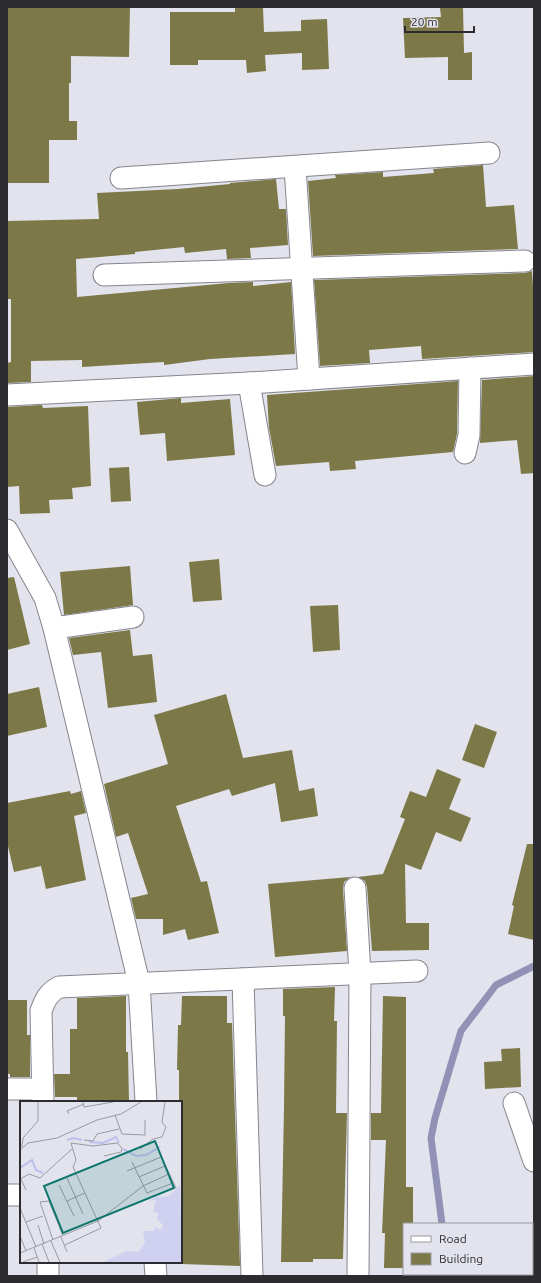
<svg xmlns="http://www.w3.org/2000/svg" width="541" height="1283" viewBox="0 0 541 1283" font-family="Ubuntu,sans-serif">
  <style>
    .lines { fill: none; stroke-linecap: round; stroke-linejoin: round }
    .stream { stroke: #9192b6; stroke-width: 7 }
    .building { fill: #7d7847 }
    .street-casing { stroke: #85858e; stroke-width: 23 }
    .street { stroke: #fff; stroke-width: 21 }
    .inset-river { fill: none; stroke: #bcbeef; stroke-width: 2 }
    .inset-road { fill: none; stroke: #999aa1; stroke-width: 1 }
    .view { fill: #0f766e; fill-opacity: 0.15; stroke: #0f766e; stroke-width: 2 }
    .inset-edge { fill: none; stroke: #2c2c30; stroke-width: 2 }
  </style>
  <rect width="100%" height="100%" fill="#e2e3ed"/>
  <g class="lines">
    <!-- stream -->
    <g class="stream">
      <path d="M442,1224L431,1138L435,1118L461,1031L496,985L534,966"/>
      <path d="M452,1274L453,1276"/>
    </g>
  </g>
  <!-- building -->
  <g class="building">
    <path d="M8,7H130L129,57L71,56V83H69V121H77V140H49V183H7Z"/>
    <path d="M463,7L464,53L472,52V80H448V57L405,58L403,18L441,17L440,8Z"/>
    <path d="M235,8H263L264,32L301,31V20L327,19L329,69L302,70V53L265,55L266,71L247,73L246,60H198V65H170V12H235Z"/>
    <path d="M483,165L486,207L514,205L518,249L313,256L308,181L336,178L335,175L383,172V177L434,173L433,169Z"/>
    <path d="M276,179L279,209H286L288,245L250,248L251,258L227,259L226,249L185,253L184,247L135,252V254L76,259L77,297L229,283L253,282V286L291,282L295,354L210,359L164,365V362L82,367V360L31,361V382L7,383V363L11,362V299H7L8,221L99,219L97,193L178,189L230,184V183Z"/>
    <path d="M532,271L534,301V352L422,359L421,346L369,350L370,363L320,366L314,280L525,273Z"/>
    <path d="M534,376V473L521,474L517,440L480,443L482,380Z"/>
    <path d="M458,381L457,434L453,452L355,461L356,469L330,471L329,462L276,466L269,428L267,395Z"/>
    <path d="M181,398V403L230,399L235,455L167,461L165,433L140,435L137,402Z"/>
    <path d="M42,405L43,408L88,406L91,486L72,488L73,499L49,500L50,513L20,514L19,486L7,487V407Z"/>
    <path d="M129,467L131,501L111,502L109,468Z"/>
    <path d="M219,559L222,600L193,602L189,562Z"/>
    <path d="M130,566L133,605L64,615L60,572Z"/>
    <path d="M14,577L30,644L7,650V578Z"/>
    <path d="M338,605L340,650L313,652L310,606Z"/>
    <path d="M130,630L133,656L152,654L157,702L108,708L101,652L73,655L69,638Z"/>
    <path d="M39,687L47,727L7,736V694Z"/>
    <path d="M226,694L243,758L292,750L299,791L314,788L318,816L281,822L275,783L232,796L229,789L176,806L201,882L207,881L219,933L188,940L185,929L163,935V919H136L131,898L148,894L128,833L116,837L104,784L168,764L154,715Z"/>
    <path d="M475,724L497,732L484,768L462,760Z"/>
    <path d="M437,769L461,779L449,809L471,818L461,842L436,832L421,870L405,864L406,923H429V950L372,951L367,887L365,881L358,877L383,874L405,819L400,817L410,791L426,797Z"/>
    <path d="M70,791L71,794L81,791L86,813L74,816L86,880L46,889L41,866L14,872L7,842V803Z"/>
    <path d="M527,844H534V940L508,934L514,906L512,905Z"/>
    <path d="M350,877L344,882L343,889L347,951L275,957L268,884Z"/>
    <path d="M335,987L334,1021H337L336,1113H347L343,1259H313V1262H281L284,1107L285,1016H283V989Z"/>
    <path d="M126,996V1052H128L129,1102H77V1097H55L54,1074H70V1029H77V998Z"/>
    <path d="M182,996H227V1023H232L240,1266L181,1264V1102H179V1070H177L178,1025H181Z"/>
    <path d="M383,996L406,997V1187H413V1224H404V1268H384L385,1233H382L386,1140H371V1113H381Z"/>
    <path d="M7,1000H27V1035H30V1077H10V1074H7Z"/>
    <path d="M520,1048L521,1087L485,1089L484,1062L502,1061L501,1049Z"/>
  </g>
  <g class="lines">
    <defs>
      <g id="street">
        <path d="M295,167L309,379"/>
        <path d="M121,178L489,153"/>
        <path d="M104,275L525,261"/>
        <path d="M249,383L265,475"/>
        <path d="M7,395L249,383L534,364"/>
        <path d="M465,453L469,435L470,368"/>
        <path d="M7,530L45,598L54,628L139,983L146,1102"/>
        <path d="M54,628L133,617"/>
        <path d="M355,888L360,974L358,1276"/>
        <path d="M243,979L252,1276"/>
        <path d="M7,1089H42"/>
        <path d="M43,1102L41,1011C45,1000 48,993 59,987L417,971"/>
        <path d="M514,1103L534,1161"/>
        <path d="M7,1195H21"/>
        <path d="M48,1262V1276"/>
        <path d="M155,1262L156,1276"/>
      </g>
    </defs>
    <!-- street casing -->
    <use href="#street" class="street-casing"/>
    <!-- street -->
    <use href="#street" class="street"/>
  </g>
  <!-- overview -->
  <g transform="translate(20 1101)">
    <rect width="162" height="162" fill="#e2e3ed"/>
    <path d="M160,84L162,161H83L107,150L119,151L125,141L123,130H134L135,126L141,129L143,124L137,118L138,112L133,111L136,99L128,100L136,96L149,95Z" fill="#d0d1f0"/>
    <path class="inset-river" d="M47,39L53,37L62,39M69,41L83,42L96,36L99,42M103,48L116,55L126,54L140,46M0,67L12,59L16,69L23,72"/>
    <path class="inset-road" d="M63,1L64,6L93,1M49,13L47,10L64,3M95,14L102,33L125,34V19M64,39L73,40L77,33L99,28M2,46L3,37L18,20V1M120,48L133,38L142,36L146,26L142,21L145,1M0,49L8,42L37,37L77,19L101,13L121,1M139,51L156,87M112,61L127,92L153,82M107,70L141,56M119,76L145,65M47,77L63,113M0,78L9,73L20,77L52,48M1,78L6,89M39,84L54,115M47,100L65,92M0,107L16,146M6,121L23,115M18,124L24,143M0,135L6,150M41,136L47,151M33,139L20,101L29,100L43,135M31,140L40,161M22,143L29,161M45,144L81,127L53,66L56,59L51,42L73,45L97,42L102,47L101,51L84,55M14,147L19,161M0,152L78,120L123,85L149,73M3,161L17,156"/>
    <path class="view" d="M135,40L154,87L43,132L24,85Z"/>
    <rect width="162" height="162" class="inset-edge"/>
  </g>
  <!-- border -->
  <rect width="541" height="1283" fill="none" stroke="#2c2c30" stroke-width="16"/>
  <!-- legend -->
  <rect x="403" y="1223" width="130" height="52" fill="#e2e3ed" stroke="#999aa1"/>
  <rect x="411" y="1236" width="20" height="6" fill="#ffffff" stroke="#999aa1"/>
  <text x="439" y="1243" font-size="12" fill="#2c2c30">Road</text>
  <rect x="411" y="1253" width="20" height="12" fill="#7d7847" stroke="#999aa1"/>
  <text x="439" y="1263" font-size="12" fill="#2c2c30">Building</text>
  <!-- scale -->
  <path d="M405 26v6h69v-6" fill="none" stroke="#2c2c30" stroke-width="2"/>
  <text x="411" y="26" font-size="12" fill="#2c2c30" stroke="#e2e3ed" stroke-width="3" paint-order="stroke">20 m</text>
</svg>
